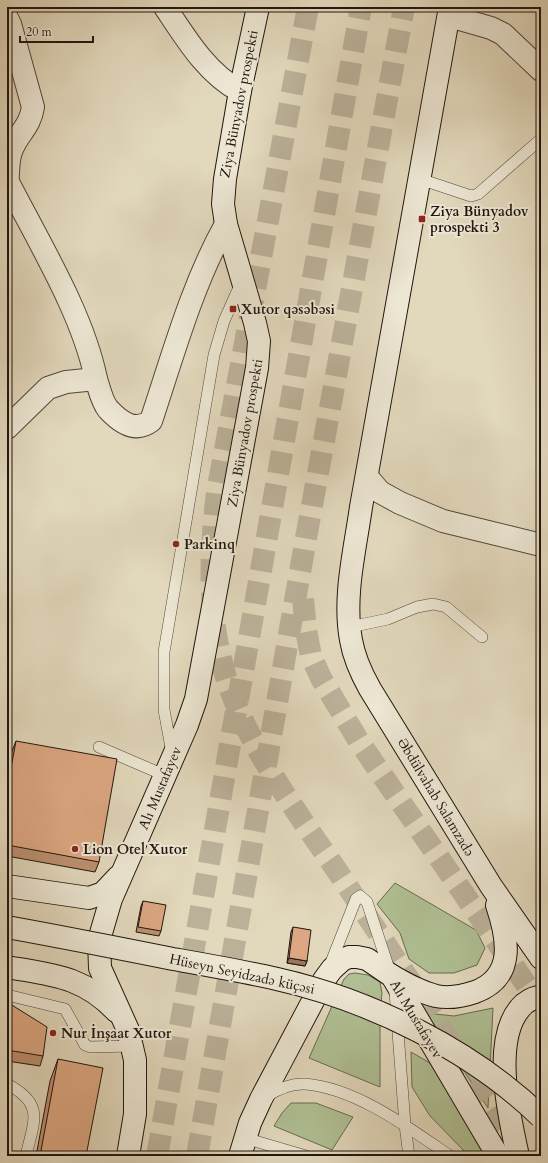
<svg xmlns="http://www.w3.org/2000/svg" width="548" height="1163" viewBox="0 0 548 1163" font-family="Cardo,serif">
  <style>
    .green { fill: #afbf93; stroke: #686a51 }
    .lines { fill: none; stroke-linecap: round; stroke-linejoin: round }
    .primary-tunnel { stroke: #bbb199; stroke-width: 22; stroke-dasharray: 22 11; stroke-linecap: butt }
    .lane-casing { stroke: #51463a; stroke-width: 12 }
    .street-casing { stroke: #51463a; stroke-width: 24 }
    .secondary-casing { stroke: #21150f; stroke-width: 24 }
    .lane { stroke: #ece6d3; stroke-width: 11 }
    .street { stroke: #ece6d3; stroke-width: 22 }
    .secondary { stroke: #ece6d3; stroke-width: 22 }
    .secondary-bridge-casing { stroke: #21150f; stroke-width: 24; stroke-linecap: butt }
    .secondary-bridge { stroke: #ece6d3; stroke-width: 22 }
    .wall { fill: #bd9070; stroke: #21150f }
    .shaded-wall { fill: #9a755b; stroke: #21150f }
    .building { fill: #dca782; stroke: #21150f }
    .poi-dot { fill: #8f2418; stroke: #ece6d3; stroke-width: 1.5 }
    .labels { text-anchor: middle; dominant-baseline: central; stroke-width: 4; stroke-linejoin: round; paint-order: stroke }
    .street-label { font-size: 14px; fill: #21150f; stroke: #ece6d3 }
    .poi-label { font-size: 14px; font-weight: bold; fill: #21150f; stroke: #ece6d3; text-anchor: start }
  </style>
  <rect width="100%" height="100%" fill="#e2d8bc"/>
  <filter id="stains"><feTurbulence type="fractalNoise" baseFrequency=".005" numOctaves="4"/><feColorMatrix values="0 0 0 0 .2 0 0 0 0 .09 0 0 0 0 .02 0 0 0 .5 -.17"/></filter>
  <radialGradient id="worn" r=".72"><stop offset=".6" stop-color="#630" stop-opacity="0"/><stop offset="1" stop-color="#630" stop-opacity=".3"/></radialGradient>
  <!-- green -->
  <g class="green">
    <path d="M395,883L476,930L485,948L477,965L454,973H429L409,959L400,933L377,904Z"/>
    <path d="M355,973L368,975L380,982L382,993L380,1013V1087L309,1058L344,979L349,974Z"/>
    <path d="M493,1008L488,1108L426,1013L454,1016Z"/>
    <path d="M411,1052L430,1063L487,1156H469L430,1116L412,1087Z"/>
    <path d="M291,1103H316L353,1117L332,1150L274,1126L282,1113Z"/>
  </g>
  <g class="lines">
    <!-- primary-tunnel -->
    <g class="primary-tunnel">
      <path d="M308,7L217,492C209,559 207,628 231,692C255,757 301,818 340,875C398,963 456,1051 515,1138"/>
      <path d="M303,599L306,630L311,656L321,678L360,743L541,1006"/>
      <path d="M157,1156L361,7"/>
      <path d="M197,1156L306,538L404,7"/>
    </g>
    <defs>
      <g id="lane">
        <path d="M420,179L471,196L478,194L541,139"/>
        <path d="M350,627L388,619L417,607L433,604L446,607L482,637"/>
        <path d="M99,747L164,775"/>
        <path d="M172,753L164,710V652L214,355L224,321L241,283"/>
        <path d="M330,965L356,899L360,896L367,902L390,972"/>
        <path d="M395,992L405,1125L409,1156"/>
        <path d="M7,995L65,1009L85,1045L90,1047L132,1046"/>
        <path d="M7,1084C45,1104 34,1120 26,1156"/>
        <path d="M267,1096C278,1089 291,1083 305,1084C356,1088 409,1128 450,1156"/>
        <path d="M245,1138L306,1156"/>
      </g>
      <g id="street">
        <path d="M165,7C185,37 207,74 240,91"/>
        <path d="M449,16L491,28L503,34L541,70"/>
        <path d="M7,18L10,24L33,107C30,127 19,132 12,149C7,160 9,171 7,183"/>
        <path d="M8,182C38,241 83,314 96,379"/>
        <path d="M7,428L48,388L66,382L96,379C99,388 102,402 108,409C120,422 135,433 151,421C173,355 192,285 226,224"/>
        <path d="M368,478L380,492L400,503L443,521L541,545"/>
      </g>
      <g id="secondary">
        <path d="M450,7L361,507C355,550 343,597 351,640C354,658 361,673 370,689L491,886L541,958"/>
        <path d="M7,886L89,898L103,893L118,877"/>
        <path d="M7,967C52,975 83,976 116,1011"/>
        <path d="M392,976C406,984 420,992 436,996C450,999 463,996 475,992C516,977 508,938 497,905"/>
        <path d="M128,1156L135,1114V1060L128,1030L100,968L99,940L111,899L187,725L196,699L257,368L259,341L255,323L226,224L223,204L225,179L240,91L258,7"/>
        <path d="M240,1156L250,1123L261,1099L324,980L332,969L342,960L349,957H357L367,959L392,976L498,1156"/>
        <path d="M518,1156C509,1116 490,1035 524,1004C529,1000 535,997 541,997"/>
      </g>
    </defs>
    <!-- lane casing -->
    <use href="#lane" class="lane-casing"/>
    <!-- street casing -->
    <use href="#street" class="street-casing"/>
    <!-- secondary casing -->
    <use href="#secondary" class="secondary-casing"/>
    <!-- lane -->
    <use href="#lane" class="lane"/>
    <!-- street -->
    <use href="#street" class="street"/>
    <!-- secondary -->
    <use href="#secondary" class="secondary"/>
    <defs>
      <path id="secondary-bridge" d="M7,927C62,937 118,948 173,959C207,965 242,971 277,979C370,1000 472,1050 541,1117"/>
    </defs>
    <!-- secondary-bridge casing -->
    <use href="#secondary-bridge" class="secondary-bridge-casing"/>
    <!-- secondary-bridge -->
    <use href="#secondary-bridge" class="secondary-bridge"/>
  </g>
  <!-- wall -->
  <g class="wall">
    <path d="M16,741L99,862L95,872L7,856V779L12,751Z"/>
    <path d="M143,901L161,931L159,936L136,932L141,906Z"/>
    <path d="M293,927L307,961L305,966L287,963L291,932Z"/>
    <path d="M7,1002L43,1056L40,1066L7,1061Z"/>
    <path d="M58,1059L86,1156H36L50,1081Z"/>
  </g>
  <!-- shaded-wall -->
  <path class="shaded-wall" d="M289,958L307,961L305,966L287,963Z"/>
  <!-- building -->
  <g class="building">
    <path d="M16,741L117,759L99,862L7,845V789Z"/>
    <path d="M143,901L166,905L161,931L138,927Z"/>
    <path d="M293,927L311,930L307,961L289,958Z"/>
    <path d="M7,1002L47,1027L43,1056L7,1050Z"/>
    <path d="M58,1059L103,1068L86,1156H40Z"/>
  </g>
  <!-- markers -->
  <g class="poi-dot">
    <rect x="418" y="215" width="8" height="8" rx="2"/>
    <rect x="229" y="305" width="8" height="8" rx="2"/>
    <circle cx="176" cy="544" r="4"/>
    <circle cx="75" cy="849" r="4"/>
    <circle cx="53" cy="1033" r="4"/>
  </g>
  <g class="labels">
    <!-- street labels -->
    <g class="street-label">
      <text transform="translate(239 104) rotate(-79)">Ziya Bünyadov prospekti</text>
      <text transform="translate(245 433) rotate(-80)">Ziya Bünyadov prospekti</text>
      <text transform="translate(160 788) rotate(-67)">Alı Mustafayev</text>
      <text transform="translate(436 797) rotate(59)">Əbdülvahab Salamzadə</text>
      <text transform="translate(242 974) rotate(12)">Hüseyn Seyidzadə küçəsi</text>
      <text transform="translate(416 1019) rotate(59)">Alı Mustafayev</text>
    </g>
    <!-- poi labels -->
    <g class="poi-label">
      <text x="430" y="211">Ziya Bünyadov<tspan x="430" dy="16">prospekti 3</tspan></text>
      <text x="241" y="309">Xutor qəsəbəsi</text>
      <text x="184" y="544">Parkinq</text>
      <text x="83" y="849">Lion Otel Xutor</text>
      <text x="61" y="1033">Nur İnşaat Xutor</text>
    </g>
  </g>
  <!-- margin -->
  <rect width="548" height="1163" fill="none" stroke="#e2d8bc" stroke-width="24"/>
  <rect x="8" y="8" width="532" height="1147" fill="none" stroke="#21150f" stroke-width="2"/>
  <rect x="12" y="12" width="524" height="1139" fill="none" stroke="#21150f"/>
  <!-- scale -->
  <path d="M20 36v6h73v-6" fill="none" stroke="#21150f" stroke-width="2"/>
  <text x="26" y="36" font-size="12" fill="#21150f" stroke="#ece6d3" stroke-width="3" paint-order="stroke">20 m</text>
  <rect width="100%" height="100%" filter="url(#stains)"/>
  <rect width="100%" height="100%" fill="url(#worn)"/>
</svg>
